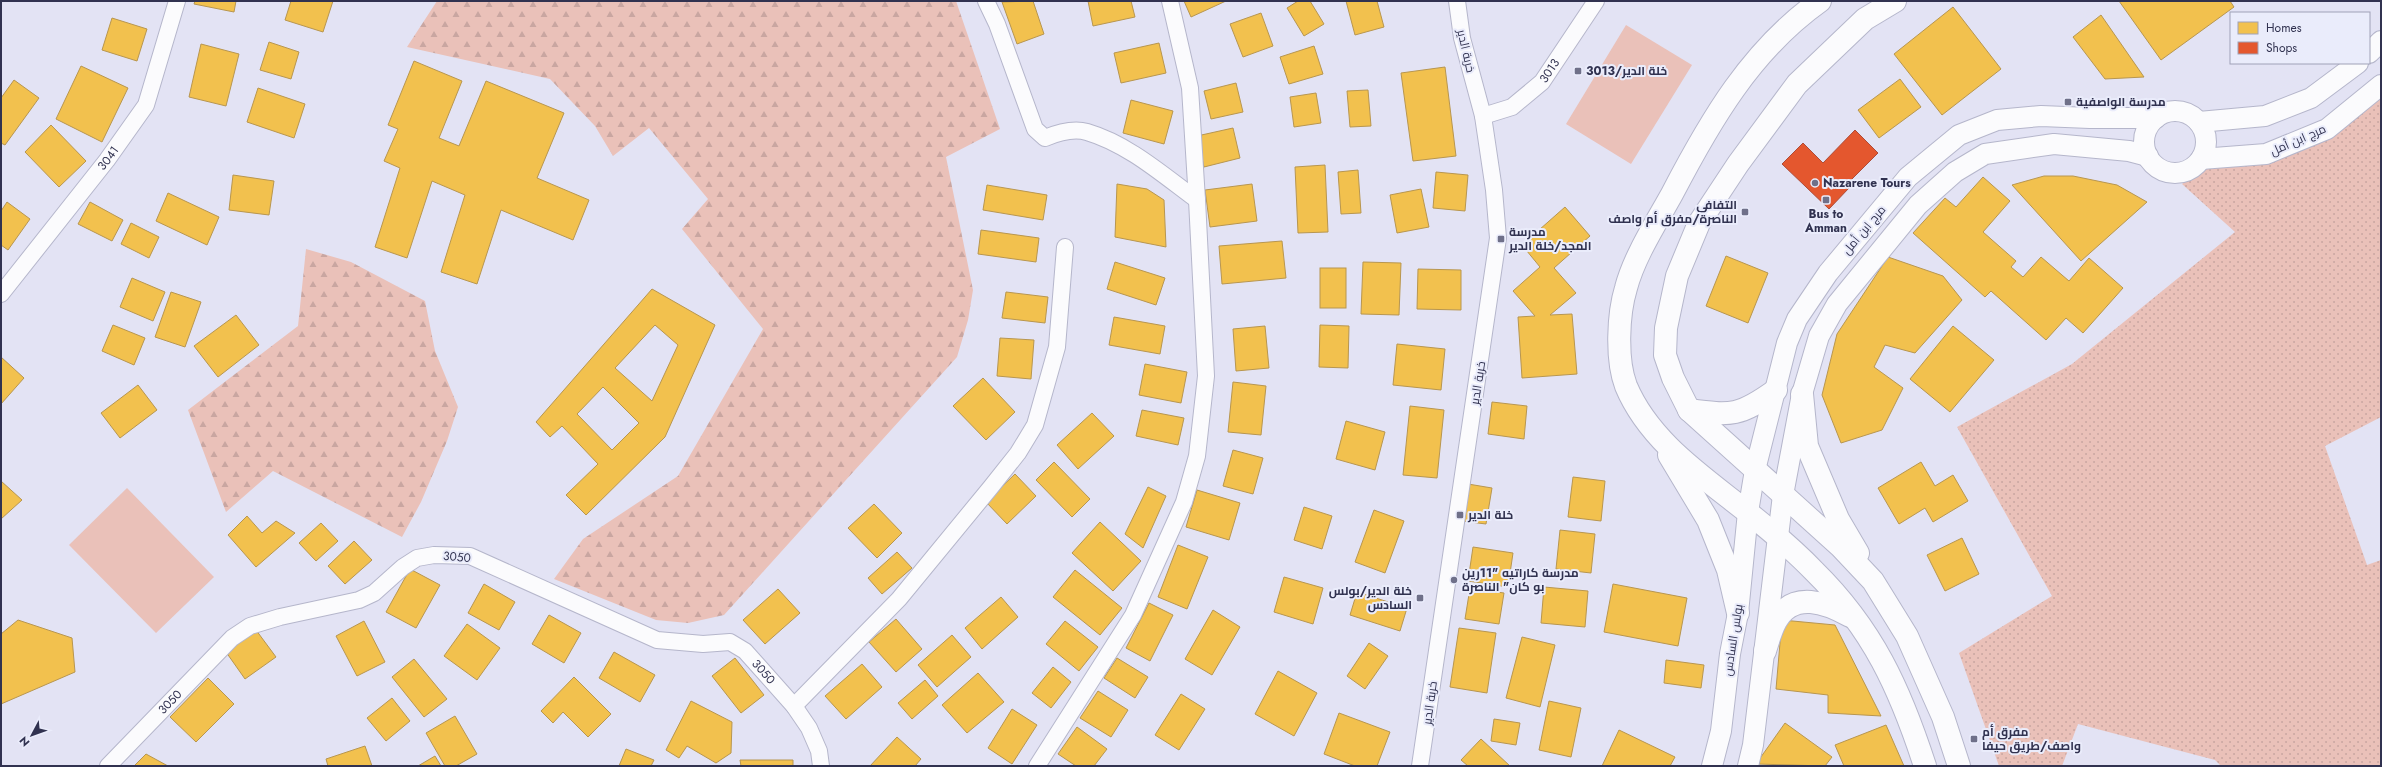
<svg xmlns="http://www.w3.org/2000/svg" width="2382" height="767" viewBox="0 0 2382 767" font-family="Jost,Cairo,sans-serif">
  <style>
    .green { fill: url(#green-dots) }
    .forest { fill: url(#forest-firs) }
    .pitch { fill: #eac1b9 }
    .homes { fill: #f2c14e; stroke: #b8964f; fill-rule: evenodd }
    .shops { fill: #e4572e; stroke: #ae4c38 }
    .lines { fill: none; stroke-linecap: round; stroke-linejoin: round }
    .minor-casing { stroke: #b5b6cb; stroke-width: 18 }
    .tertiary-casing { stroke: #b5b6cb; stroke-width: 22 }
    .trunk-casing { stroke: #b5b6cb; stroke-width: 24 }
    .minor { stroke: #fbfbfd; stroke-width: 16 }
    .tertiary { stroke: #fbfbfd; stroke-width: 20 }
    .trunk { stroke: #fbfbfd; stroke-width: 22 }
    .poi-dot { fill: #6f7089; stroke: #eaecfb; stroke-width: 1.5 }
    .labels { text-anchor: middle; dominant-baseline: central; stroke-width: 4; stroke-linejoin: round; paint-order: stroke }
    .street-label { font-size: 12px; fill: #313250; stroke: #eaecfb }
    .poi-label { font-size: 12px; font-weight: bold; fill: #313250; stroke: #eaecfb; text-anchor: start }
  </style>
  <defs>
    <pattern id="green-dots" width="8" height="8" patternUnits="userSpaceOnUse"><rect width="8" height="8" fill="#eac1b9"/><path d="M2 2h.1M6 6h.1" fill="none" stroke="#c9a6a1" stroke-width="1.8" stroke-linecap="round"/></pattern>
    <pattern id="forest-firs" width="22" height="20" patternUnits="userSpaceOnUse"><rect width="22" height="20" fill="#eac1b9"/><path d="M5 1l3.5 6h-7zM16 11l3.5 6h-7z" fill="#c9a6a1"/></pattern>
  </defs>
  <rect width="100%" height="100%" fill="#e3e3f4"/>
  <!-- green -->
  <path class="green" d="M2381,96V417L2325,446L2367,565L2381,560V766H2221L2215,760L2078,724L2062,766H1999L1959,653L2052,596L1957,427L2072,364L2235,232L2182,184L2207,161L2279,155Z"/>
  <!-- forest -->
  <g class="forest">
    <path d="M437,1H956L1000,129L946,157L973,290L968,320L957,357L724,615L688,623L656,620L554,579L583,539L678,476L763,329L682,229L708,199L649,128L613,156L595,126L550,79L407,47Z"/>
    <path d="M306,249L351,262L425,301L435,351L458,407L447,441L421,502L402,537L273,471L226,512L188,410L298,326Z"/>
  </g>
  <!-- pitch -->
  <g class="pitch">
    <path d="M1626,25L1692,65L1631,164L1566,124Z"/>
    <path d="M127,488L214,577L156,633L69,545Z"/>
  </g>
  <!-- homes -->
  <g class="homes">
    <path d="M195,1H236L234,12L194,4Z"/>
    <path d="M291,1H333L323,32L285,20Z"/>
    <path d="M1033,1L1044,34L1017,44L1002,2Z"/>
    <path d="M1088,1H1131L1135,17L1093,26Z"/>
    <path d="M1184,1H1226L1191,17Z"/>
    <path d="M1298,1H1310L1324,24L1304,36L1287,8Z"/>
    <path d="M1346,1H1377L1384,27L1355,35Z"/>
    <path d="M2119,1H2230L2234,7L2161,60Z"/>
    <path d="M1953,7L2001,69L1942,115L1894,54Z"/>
    <path d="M1261,13L1273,46L1243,57L1230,24Z"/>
    <path d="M2101,15L2144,77L2105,79L2073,37Z"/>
    <path d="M112,18L147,29L137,61L102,50Z"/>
    <path d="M269,42L299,52L291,79L260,70Z"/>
    <path d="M1159,43L1166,73L1121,83L1114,53Z"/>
    <path d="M201,44L239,54L226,106L189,97Z"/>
    <path d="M1314,46L1323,74L1289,84L1280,57Z"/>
    <path d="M414,61L462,81L439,138L459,146L486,81L564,113L537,178L589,200L573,240L501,210L477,284L441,272L465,195L432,181L407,258L375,247L400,168L384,161L398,129L388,125Z"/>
    <path d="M81,66L128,88L102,142L56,119Z"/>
    <path d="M1445,67L1456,156L1413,161L1401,73Z"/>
    <path d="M1900,79L1921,107L1879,138L1858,110Z"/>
    <path d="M14,80L39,98L5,145L1,143V98Z"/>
    <path d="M1236,83L1243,112L1211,119L1204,91Z"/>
    <path d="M258,88L305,104L294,138L247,122Z"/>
    <path d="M1368,90L1371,126L1350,127L1347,91Z"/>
    <path d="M1316,93L1321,123L1294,127L1290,97Z"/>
    <path d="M1131,100L1173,111L1164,144L1123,133Z"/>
    <path d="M51,125L86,161L59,187L25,152Z"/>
    <path d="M1233,128L1240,158L1204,167L1197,136Z"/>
    <path d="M1325,165L1328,232L1298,233L1295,167Z"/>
    <path d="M1358,170L1361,213L1341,214L1338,172Z"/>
    <path d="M1436,172L1468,175L1465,211L1433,208Z"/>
    <path d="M233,175L274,181L269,215L229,210Z"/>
    <path d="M2044,176H2073L2117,185L2147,202L2081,261L2012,185Z"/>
    <path d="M1983,177L2010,201L1983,232L2016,261L2011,267L2023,277L2041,257L2069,281L2089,258L2123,288L2083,333L2066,318L2046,340L1991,291L1985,297L1913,233L1945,198L1956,207Z"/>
    <path d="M1117,184L1147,189L1164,200L1166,247L1115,237Z"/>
    <path d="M1252,184L1257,221L1210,227L1205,190Z"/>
    <path d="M987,185L1047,195L1043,220L983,210Z"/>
    <path d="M1421,189L1429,227L1397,233L1390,195Z"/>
    <path d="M168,193L219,217L207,245L156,221Z"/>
    <path d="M7,202L30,219L8,250L1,245V211Z"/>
    <path d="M90,202L123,220L112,241L78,224Z"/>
    <path d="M1565,207L1590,236L1554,268L1576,293L1550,315L1572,314L1577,374L1522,378L1518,317L1535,316L1513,291L1540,267L1522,245Z"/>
    <path d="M131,223L159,237L149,258L121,244Z"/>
    <path d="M981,230L1039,238L1036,262L978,254Z"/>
    <path d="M1282,241L1286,278L1222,284L1219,246Z"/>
    <path d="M1726,256L1768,273L1748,323L1706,306Z"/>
    <path d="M1888,257L1943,276L1962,300L1915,353L1885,345L1874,367L1903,388L1882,430L1841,443L1822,395L1837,334Z"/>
    <path d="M1115,262L1165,278L1156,305L1107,289Z"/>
    <path d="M1363,262L1401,263L1399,315L1361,314Z"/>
    <rect x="1320" y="268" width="26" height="40"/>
    <path d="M1418,269L1461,270V310L1417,309Z"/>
    <path d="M132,278L165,292L153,321L120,307Z"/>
    <path d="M652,289L715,325L665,437L586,515L566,495L598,464L562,426L550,437L536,422ZM655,325L678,345L652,401L615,368ZM603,387L639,423L612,450L577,414Z"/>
    <path d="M171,292L201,302L185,347L155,337Z"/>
    <path d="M1006,292L1048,297L1045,323L1002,318Z"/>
    <path d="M236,315L259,345L218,377L194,346Z"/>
    <path d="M1114,317L1165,326L1160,354L1109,345Z"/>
    <path d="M113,325L145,338L134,365L102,351Z"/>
    <path d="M1320,325L1349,326L1348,368L1319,367Z"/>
    <path d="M1265,326L1269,368L1236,371L1233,329Z"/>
    <path d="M1953,326L1994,360L1950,412L1910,379Z"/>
    <path d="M1000,338L1034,340L1031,379L997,376Z"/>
    <path d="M1397,344L1445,349L1441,390L1393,385Z"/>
    <path d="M1,357L24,378L1,404Z"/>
    <path d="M1145,364L1187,372L1181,403L1139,395Z"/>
    <path d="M983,378L1015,412L986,440L953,406Z"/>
    <path d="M1233,382L1266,386L1261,435L1228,432Z"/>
    <path d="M138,385L157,410L120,438L101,413Z"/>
    <path d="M1492,402L1527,406L1524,439L1488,434Z"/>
    <path d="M1410,406L1444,410L1437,478L1403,475Z"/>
    <path d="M1142,410L1184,418L1178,445L1136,436Z"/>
    <path d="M1092,413L1114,436L1078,469L1057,445Z"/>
    <path d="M1346,421L1385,432L1375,470L1336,459Z"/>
    <path d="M1233,450L1263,458L1253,494L1223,486Z"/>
    <path d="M1054,462L1090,499L1072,517L1036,480Z"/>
    <path d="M1921,462L1935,486L1953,475L1968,501L1933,522L1925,508L1899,524L1878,488Z"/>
    <path d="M1015,474L1036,496L1007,524L986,502Z"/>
    <path d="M1573,477L1605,481L1601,521L1568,517Z"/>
    <path d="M1,481L22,500L1,519Z"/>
    <path d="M1468,484L1492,488L1486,524L1462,521Z"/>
    <path d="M1148,487L1166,496L1143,548L1125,534Z"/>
    <path d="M1197,490L1240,503L1229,540L1186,527Z"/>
    <path d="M874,504L902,533L877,558L848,528Z"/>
    <path d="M1304,507L1332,516L1322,549L1294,540Z"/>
    <path d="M1374,510L1404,521L1385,573L1355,562Z"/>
    <path d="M247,516L262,533L276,521L295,533L256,567L228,535Z"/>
    <path d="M1100,522L1141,561L1113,591L1072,553Z"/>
    <path d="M321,523L338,541L316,561L299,543Z"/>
    <path d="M1560,530L1595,534L1591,573L1556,569Z"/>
    <path d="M1962,538L1979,574L1945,591L1927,555Z"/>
    <path d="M354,541L372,560L345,584L328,566Z"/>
    <path d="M1178,545L1208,557L1187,609L1158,597Z"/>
    <path d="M1473,547L1513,553L1508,587L1468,581Z"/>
    <path d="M897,552L912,568L882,594L868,578Z"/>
    <path d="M410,569L440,585L416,628L386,612Z"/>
    <path d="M1075,570L1122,608L1100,635L1053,597Z"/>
    <path d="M1284,577L1323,588L1313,624L1274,612Z"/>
    <path d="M484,584L515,602L499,630L468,613Z"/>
    <path d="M1613,584L1687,598L1678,646L1604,632Z"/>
    <path d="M1544,587L1588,591L1585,627L1541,623Z"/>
    <path d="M1470,588L1504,593L1499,624L1465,619Z"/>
    <path d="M778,589L800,613L765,644L743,620Z"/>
    <path d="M1357,592L1407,608L1400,631L1350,615Z"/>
    <path d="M1001,597L1018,617L982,649L965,628Z"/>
    <path d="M1149,603L1173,615L1150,661L1126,648Z"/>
    <path d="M1213,610L1240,627L1212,675L1185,659Z"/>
    <path d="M549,615L581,633L564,663L532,644Z"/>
    <path d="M896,619L922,649L896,672L869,642Z"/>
    <path d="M18,620L72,638L75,672L1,704V634Z"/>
    <path d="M1782,620L1835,625L1881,716L1828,713V695L1776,689Z"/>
    <path d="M364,621L385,662L357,676L336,636Z"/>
    <path d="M1065,621L1098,647L1079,671L1046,644Z"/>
    <path d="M467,624L500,648L477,680L444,656Z"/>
    <path d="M1459,628L1496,633L1487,693L1450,687Z"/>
    <path d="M256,630L276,657L245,679L226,652Z"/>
    <path d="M952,635L971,657L937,687L918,665Z"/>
    <path d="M1522,637L1555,645L1540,707L1506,698Z"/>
    <path d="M1369,643L1388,656L1365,689L1347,676Z"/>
    <path d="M614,652L655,675L640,702L599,678Z"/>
    <path d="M735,658L764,695L741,713L712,676Z"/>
    <path d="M1117,658L1148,677L1135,698L1104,678Z"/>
    <path d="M414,659L447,699L424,717L392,677Z"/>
    <path d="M1666,660L1704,665L1701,688L1664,683Z"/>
    <path d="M862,664L882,687L846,719L825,696Z"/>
    <path d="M1053,667L1071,682L1051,708L1032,693Z"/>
    <path d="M1278,671L1317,693L1294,736L1255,714Z"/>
    <path d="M978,673L1004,702L967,733L942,705Z"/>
    <path d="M574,677L611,714L588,737L563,712L553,723L541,711Z"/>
    <path d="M208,678L234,704L196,742L170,717Z"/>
    <path d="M925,680L938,696L912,719L898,703Z"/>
    <path d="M1098,691L1128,710L1111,737L1080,718Z"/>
    <path d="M1181,694L1205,709L1179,750L1155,735Z"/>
    <path d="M392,698L410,721L386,741L367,718Z"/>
    <path d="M691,701L732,722L731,753L716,763L687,746L679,758L666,750Z"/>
    <path d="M1549,701L1581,708L1571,757L1539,750Z"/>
    <path d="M1012,709L1037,725L1012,764L988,748Z"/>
    <path d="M1339,713L1390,732L1377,766H1355L1324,754Z"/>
    <path d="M455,716L477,754L456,766H445L426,733Z"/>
    <path d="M1494,719L1520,723L1516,745L1491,741Z"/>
    <path d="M1785,723L1832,757L1825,766L1756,764Z"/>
    <path d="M1886,725L1904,766H1844L1835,745Z"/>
    <path d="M1077,727L1107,749L1094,766H1076L1058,754Z"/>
    <path d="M1619,730L1675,757L1670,766H1602Z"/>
    <path d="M897,737L921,759L915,766H870Z"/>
    <path d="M1481,739L1510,766H1468L1461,760Z"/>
    <path d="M365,746L372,766H328L326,759Z"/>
    <path d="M626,749L654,760L651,766H619Z"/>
    <path d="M146,754L168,766H134Z"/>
    <path d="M435,756L441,766H418Z"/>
    <path d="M740,760H793V766H741Z"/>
  </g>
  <!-- shops -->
  <path class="shops" d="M1855,130L1878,153L1846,185L1849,188L1829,209L1782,164L1803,143L1823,163Z"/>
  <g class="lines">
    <defs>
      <g id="minor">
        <path d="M986,1L997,24L1035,129L1045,138C1057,133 1073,128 1087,132C1128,144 1163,175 1197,200"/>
        <path id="s1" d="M1483,116L1512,107L1542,82L1596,1"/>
        <path id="s2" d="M1,294L107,160L146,105L177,1"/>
        <path d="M794,706L899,599L991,487L1018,453L1035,425L1057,347L1065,247"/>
        <path id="s3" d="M108,766L232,638L250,626L280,617L359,600L374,593L403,567L417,558L434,555L470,556L657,640L703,644L730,642L745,651L794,706L809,728L819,751L821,766"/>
        <path d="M1037,766L1133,615L1184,502L1197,456L1206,376L1197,200L1190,88L1170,1"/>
        <path d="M1420,766L1498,238L1494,190L1483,116L1462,38L1457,1"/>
      </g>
      <g id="tertiary">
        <path d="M2369,53L2381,41"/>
        <circle cx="2175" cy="142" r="31"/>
        <path d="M2199,122L2265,116L2311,98L2358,63"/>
        <path d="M2201,159L2266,154L2327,129L2381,85"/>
        <path d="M1712,766L1721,731L1730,654L1738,613L1748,512L1755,470L1787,343L1797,319L1828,273L1908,177L1959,135L1997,120L2041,116L2090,118H2156"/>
        <path d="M1748,766L1753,745L1783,495L1802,394L1819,336L1837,304L1918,205L1955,172L1985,154L2054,144L2129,151L2148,156"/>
      </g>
      <g id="trunk">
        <path d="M1820,1C1751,50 1710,121 1672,194C1656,223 1634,257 1626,288C1618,314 1616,360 1626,386C1649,441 1702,476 1746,511C1770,530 1793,549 1814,571C1873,629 1900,689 1925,766"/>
        <path d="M1895,1L1865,19L1797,84L1738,164L1699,223L1677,276L1666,328L1665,355L1673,378L1689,410L1840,546L1873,581L1907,636L1943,717L1959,766"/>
        <path d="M1802,394L1807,446L1838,519L1858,553"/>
        <path d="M1689,410C1732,416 1740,416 1776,390"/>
        <path d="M1669,455L1708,520L1728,570L1738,613"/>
        <path d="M1765,651C1768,641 1771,630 1776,621C1793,590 1827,603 1850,616"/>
      </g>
    </defs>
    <!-- minor casing -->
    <use href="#minor" class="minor-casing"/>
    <!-- tertiary casing -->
    <use href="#tertiary" class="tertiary-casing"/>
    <!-- trunk casing -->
    <use href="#trunk" class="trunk-casing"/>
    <!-- minor -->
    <use href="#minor" class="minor"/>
    <!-- tertiary -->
    <use href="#tertiary" class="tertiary"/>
    <!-- trunk -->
    <use href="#trunk" class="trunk"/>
  </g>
  <!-- markers -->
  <g class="poi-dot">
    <rect x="1574" y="67" width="8" height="8" rx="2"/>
    <rect x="2064" y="98" width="8" height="8" rx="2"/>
    <circle cx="1815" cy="183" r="4"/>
    <rect x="1822" y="196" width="8" height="8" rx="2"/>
    <rect x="1741" y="208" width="8" height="8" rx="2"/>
    <rect x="1497" y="235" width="8" height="8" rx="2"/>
    <rect x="1456" y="511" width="8" height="8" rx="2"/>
    <circle cx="1454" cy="580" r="4"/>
    <rect x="1416" y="594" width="8" height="8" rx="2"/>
    <rect x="1970" y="735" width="8" height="8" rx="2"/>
  </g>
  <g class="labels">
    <!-- street labels -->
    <g class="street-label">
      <text transform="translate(1466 51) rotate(77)">خربة الدير</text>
      <text stroke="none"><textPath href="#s1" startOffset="83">3013</textPath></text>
      <text transform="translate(2298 140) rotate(-24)">مرج ابن أمل</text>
      <text stroke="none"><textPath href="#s2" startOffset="173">3041</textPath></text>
      <text transform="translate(1864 230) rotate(-50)">مرج ابن أمل</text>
      <text transform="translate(1478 383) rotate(-81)">خربة الدير</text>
      <text transform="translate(457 557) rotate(5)">3050</text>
      <text transform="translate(1733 640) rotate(-81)">بولس السادس</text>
      <text stroke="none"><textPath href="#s3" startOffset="761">3050</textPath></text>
      <text stroke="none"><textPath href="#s3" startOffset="89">3050</textPath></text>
      <text transform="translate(1430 703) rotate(-82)">خربة الدير</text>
    </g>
    <!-- poi labels -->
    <g class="poi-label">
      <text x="1586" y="71">3013/خلة الدير</text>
      <text x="2076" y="102">مدرسة الواصفية</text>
      <text x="1823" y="183">Nazarene Tours</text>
      <text x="1737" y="205" text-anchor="end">التفافي<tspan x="1737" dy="14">الناصرة/مفرق أم واصف</tspan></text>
      <text x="1826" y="214" text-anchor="middle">Bus to<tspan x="1826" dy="14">Amman</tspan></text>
      <text x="1509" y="232">مدرسة<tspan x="1509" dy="14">المجد/خلة الدير</tspan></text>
      <text x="1468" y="515">خلة الدير</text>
      <text x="1462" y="573">مدرسة كاراتيه "11رين<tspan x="1462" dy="14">بو كان" الناصرة</tspan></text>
      <text x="1412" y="591" text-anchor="end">خلة الدير/بولس<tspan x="1412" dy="14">السادس</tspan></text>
      <text x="1982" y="732">مفرق أم<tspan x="1982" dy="14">واصف/طريق حيفا</tspan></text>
    </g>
  </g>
  <!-- border -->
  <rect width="2382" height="767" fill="none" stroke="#313250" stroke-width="4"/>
  <!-- legend -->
  <rect x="2230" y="12" width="140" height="52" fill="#eaecfb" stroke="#a0a2b7"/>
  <rect x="2238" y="22" width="20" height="12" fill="#f2c14e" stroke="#a0a2b7"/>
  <text x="2266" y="32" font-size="12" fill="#313250">Homes</text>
  <rect x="2238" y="42" width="20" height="12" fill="#e4572e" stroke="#a0a2b7"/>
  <text x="2266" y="52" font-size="12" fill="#313250">Shops</text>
  <!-- north arrow -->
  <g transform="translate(32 735) rotate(229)" stroke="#eaecfb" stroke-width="3" paint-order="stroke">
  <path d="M0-3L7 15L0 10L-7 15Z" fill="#313250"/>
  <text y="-6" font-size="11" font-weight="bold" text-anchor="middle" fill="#313250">N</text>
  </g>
</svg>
